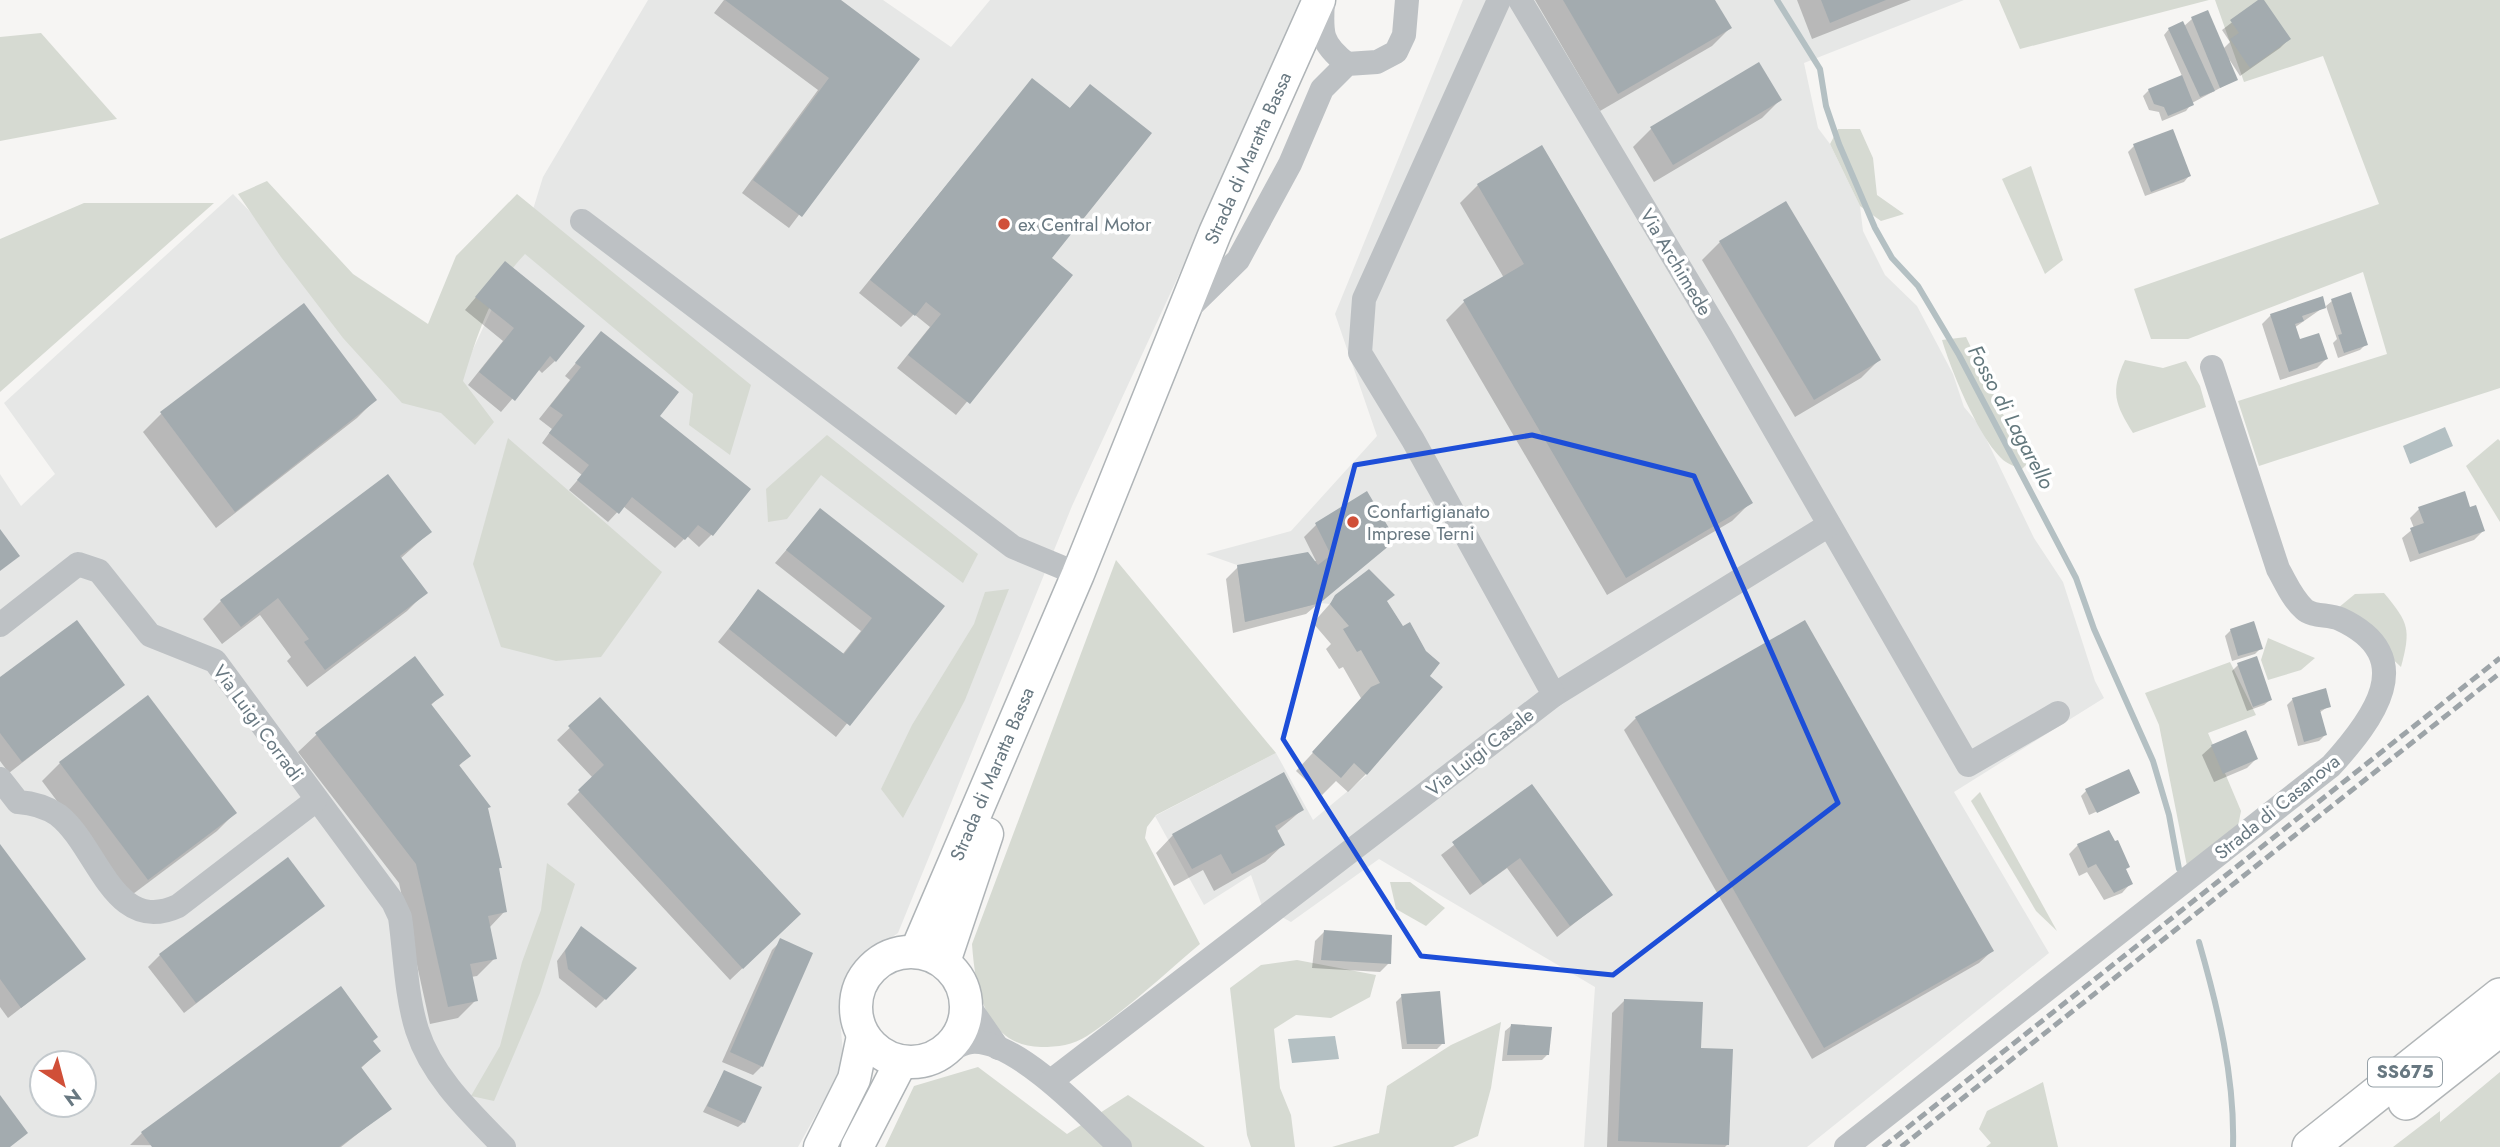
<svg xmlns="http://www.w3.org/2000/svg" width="2500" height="1147" viewBox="0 0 2500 1147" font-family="Jost,sans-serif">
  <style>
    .built { fill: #e6e7e6; fill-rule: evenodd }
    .green { fill: #d6dad2 }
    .water { fill: #b4c0c3 }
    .shadow { fill: #0003 }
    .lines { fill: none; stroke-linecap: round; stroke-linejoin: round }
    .stream { stroke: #b4c0c3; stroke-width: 6 }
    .building { fill: #a3abaf }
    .major-casing { stroke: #afb4b7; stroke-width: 35 }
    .highway-casing { stroke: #b1b5b7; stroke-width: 38 }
    .minor { stroke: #bdc1c4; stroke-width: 24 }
    .major { stroke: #fff; stroke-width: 32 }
    .highway { stroke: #fff; stroke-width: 35 }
    .rail { stroke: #9da4a8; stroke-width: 5; stroke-dasharray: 10 5; stroke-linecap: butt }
    .marked { fill: none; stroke: #1d4ed8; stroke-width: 5; stroke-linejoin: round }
    .poi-dot { fill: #d04f38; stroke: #fff; stroke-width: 2.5 }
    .labels { text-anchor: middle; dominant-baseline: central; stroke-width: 7; stroke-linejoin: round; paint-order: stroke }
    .shield { fill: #fff; stroke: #95a0a7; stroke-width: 2 }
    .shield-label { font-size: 18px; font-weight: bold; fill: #687881 }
    .street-label { font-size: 19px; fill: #687881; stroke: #fff }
    .poi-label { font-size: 19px; fill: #687881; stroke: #fff; text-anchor: start }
    .water-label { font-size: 21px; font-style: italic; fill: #63787d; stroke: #fff }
  </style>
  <rect width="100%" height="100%" fill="#f6f5f3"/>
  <!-- built -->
  <g class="built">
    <path d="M648,0H883L951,47L990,0H1306L1072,506L898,933L854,963L839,1008L844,1064L798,1147H0V474L21,506L55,474L4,403L233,194L444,411L522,245L543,177ZM42,1063H84V1105H42Z"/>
    <path d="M1463,0H1964L1804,63L1818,128L1830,144L1860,206L1863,231L1885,275L1917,306L1953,374L1964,407L1980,426L2034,538L2063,582L2095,681L2104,698L1954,792L2049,953L1807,1147H1584L1595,987L1379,859L1291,922L1262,906L1251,875L1204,905L1155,816L1276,753L1313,820L1367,775L1443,687L1430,676L1440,663L1426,651L1410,622L1403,626L1387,601L1395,595L1369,569L1335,595L1330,604L1320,603L1245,622L1237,565L1206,554L1291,531L1377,436L1335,314Z"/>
  </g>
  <!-- green -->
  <g class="green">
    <path d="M1999,0H2209L2020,49Z"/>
    <path d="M2215,0H2500V388L2259,466L2238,401L2387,354L2363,272L2188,339H2151L2134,289L2379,204L2323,56L2244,82Z"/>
    <path d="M41,33L117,119L0,141V37Z"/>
    <path d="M1838,129H1860L1873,158L1877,195L1904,214L1881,221L1860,206L1830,144Z"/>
    <path d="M2031,166L2063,260L2045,274L2002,179Z"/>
    <path d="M267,181L353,274L428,324L456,256L517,194L751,385L730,455L689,425L693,394L525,254C492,288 477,335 463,381L494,422L475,445L441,413L402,403L343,338L281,257L238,194Z"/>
    <path d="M84,203H214L0,392V239Z"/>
    <path d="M1966,337L2027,464L2022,469C2017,467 2010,465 2006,462C1981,444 1951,370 1942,340Z"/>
    <path d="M2125,360L2163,368L2186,361L2200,386L2206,407L2133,433C2115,404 2110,392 2125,360Z"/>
    <path d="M827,435L978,554L963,583L821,475L787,519L768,522L766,489Z"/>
    <path d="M508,438L662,572L601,657L556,661L501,647L473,564Z"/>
    <path d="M2498,439L2500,441V522L2466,466Z"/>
    <path d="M1116,560L1276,753L1156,815L1147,827L1145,838L1200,944C1164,974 1127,1010 1087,1036C1073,1045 1058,1047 1041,1047C985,1046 975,988 972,944Z"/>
    <path d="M1009,589L965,700L903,818L881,789L912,725L974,624L985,592Z"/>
    <path d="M2384,593C2409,623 2411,629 2401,667L2338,608L2355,594Z"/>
    <path d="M2268,638L2315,658L2301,670L2268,680L2261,660Z"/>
    <path d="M2230,662L2256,715L2208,733L2241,811L2237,831L2187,866L2159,725L2145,693Z"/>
    <path d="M1980,792L2057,931L2036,911L1971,801Z"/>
    <path d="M547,863L575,884L540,993L494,1101L471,1096L500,1046L522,962L541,910Z"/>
    <path d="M1390,882H1410L1445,908L1426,926L1396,909Z"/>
    <path d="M1297,960L1376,975L1370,997L1331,1018L1296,1015L1274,1029L1280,1088L1291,1115L1295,1147H1251L1247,1135L1230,988L1261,965Z"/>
    <path d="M1501,1022L1491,1088L1478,1136L1453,1147H1332L1379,1133L1387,1086L1451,1045Z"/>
    <path d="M978,1067L1067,1134L1128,1095L1205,1147H885L914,1086Z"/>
    <path d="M2500,1072V1147H2393L2440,1111V1122Z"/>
    <path d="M2043,1082L2058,1147H1986L1991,1143L1979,1129L1987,1111Z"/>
  </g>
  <!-- water -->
  <g class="water">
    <path d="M2445,427L2453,446L2410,464L2403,446Z"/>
    <path d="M1335,1036L1339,1059L1292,1063L1288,1039Z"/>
  </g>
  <!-- shadow -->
  <g class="shadow">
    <path d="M724,0H838L917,59L789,228L742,193L818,90L714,13Z"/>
    <path d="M1535,0H1713L1730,28L1712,46L1600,111Z"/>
    <path d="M1797,0H1911L1812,39Z"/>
    <path d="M2261,0L2289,39L2280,48L2240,76L2229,59L2235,80L2192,103L2186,111L2162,121L2159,112L2149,110L2143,96L2149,90L2182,76L2164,35L2169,29L2183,27L2192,19L2207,12L2223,49L2230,42L2222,30Z"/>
    <path d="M1758,64L1780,100L1762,118L1654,182L1633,147L1651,129Z"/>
    <path d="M1032,80L1069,109L1090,86L1050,258L1071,275L956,415L897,368L930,327L914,314L901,327L859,293Z"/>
    <path d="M2172,131L2189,176L2184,182L2145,196L2128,152L2134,146Z"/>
    <path d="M1478,185L1750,503L1732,521L1607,595L1446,320L1464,302L1504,278L1460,203Z"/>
    <path d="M1720,242L1879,360L1861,378L1795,417L1702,260Z"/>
    <path d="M505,263L582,327L555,361L542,373L538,369L501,412L468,385L503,341L465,310Z"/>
    <path d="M2332,301L2366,344L2360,350L2338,358L2333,343L2337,339L2326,306Z"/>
    <path d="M303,306L375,400L357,418L216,528L143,432L161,414Z"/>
    <path d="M2324,307L2294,328L2299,342L2326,359L2317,368L2280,380L2262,324L2271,315Z"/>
    <path d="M601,333L657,417L712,534L699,547L687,536L675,548L623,506L608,522L569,490L582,475L542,443L552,429L539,419L570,380L565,376Z"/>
    <path d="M1366,494L1394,540L1306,614L1233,633L1226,579L1238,567L1316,561L1304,537L1316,525Z"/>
    <path d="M2419,509L2469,510L2483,531L2474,540L2410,562L2402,538L2414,528L2410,518Z"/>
    <path d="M820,511L942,606L836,737L718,642L758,592L842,655L861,631L775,563Z"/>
    <path d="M430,532L400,559L425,593L407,611L307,687L287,661L291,657L260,615L222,644L203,619L221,601Z"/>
    <path d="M1336,597L1386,602L1403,628L1366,774L1348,792L1336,781L1322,795L1296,771L1362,700L1343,667L1339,669L1326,649L1331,644L1313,623Z"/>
    <path d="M2231,630L2261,648L2255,654L2232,661L2225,636Z"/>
    <path d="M2238,665L2270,700L2264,705L2247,711L2232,671Z"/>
    <path d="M0,680L122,685L9,773L0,761Z"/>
    <path d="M442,694L430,706L468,756L458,767L487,808L500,868L497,870L505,911L489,928L495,958L477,976L471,977L476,1000L458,1018L430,1024L399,883L298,752L316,735Z"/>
    <path d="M600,699L787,926L730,980L567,804L593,778L557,740Z"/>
    <path d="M2293,699L2329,706L2319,713L2325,735L2319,741L2298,746L2287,705Z"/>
    <path d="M1636,718L1992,951L1979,963L1812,1059L1624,730Z"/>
    <path d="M2245,732L2256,759L2247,768L2214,782L2202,755L2212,746Z"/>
    <path d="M60,763L235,813L217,831L129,897L42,781Z"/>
    <path d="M1531,786L1610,895L1557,937L1507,868L1470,895L1441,855Z"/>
    <path d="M2086,791L2138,793L2089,815L2081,796Z"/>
    <path d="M1302,810L1276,832L1283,845L1265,862L1214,891L1203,870L1174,886L1156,853L1173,835Z"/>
    <path d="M2078,845L2125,870L2131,883L2122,893L2104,900L2087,872L2079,876L2069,854Z"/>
    <path d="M0,847L84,959L8,1018L0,1007Z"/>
    <path d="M323,906L184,1013L148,967L160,955Z"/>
    <path d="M581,928L635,969L596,1008L559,978L557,961Z"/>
    <path d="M1324,932L1389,963L1380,972L1312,968L1315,941Z"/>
    <path d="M781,941L762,1066L753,1075L722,1062L772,950Z"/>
    <path d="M1402,996L1443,1043L1437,1049H1402L1396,1002Z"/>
    <path d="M1624,1001L1699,1050L1728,1144L1725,1147H1607L1612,1013Z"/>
    <path d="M1511,1026L1548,1054L1542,1060L1502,1061L1505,1031Z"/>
    <path d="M372,1041L379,1051L360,1069L389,1109L341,1147L130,1145L142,1133Z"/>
    <path d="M724,1072L744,1122L738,1127L703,1112Z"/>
  </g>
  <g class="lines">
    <!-- stream -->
    <g class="stream">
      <path d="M1777,0L1820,69L1826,106L1839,144L1875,228L1892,258L1918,286L1959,355L2076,578L2094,629L2153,761L2169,815L2179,869"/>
      <path d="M2199,942C2218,1008 2235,1078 2233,1147"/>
    </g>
  </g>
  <!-- building -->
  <g class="building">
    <path d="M725,0H841L920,59L802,217L753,180L829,78Z"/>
    <path d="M1563,0H1715L1732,28L1618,94Z"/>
    <path d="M1821,0H1886L1830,23Z"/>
    <path d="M2258,0H2264L2291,39L2250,68L2230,39L2239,33L2230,20Z"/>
    <path d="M2208,10L2238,80L2220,88L2191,17Z"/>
    <path d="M2183,21L2215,91L2200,97L2168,28Z"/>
    <path d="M1759,62L1782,100L1673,165L1650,127Z"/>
    <path d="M2182,75L2194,105L2168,116L2164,107L2154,104L2148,89Z"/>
    <path d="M1032,78L1070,108L1090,84L1152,133L1052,258L1073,275L970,404L908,355L941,314L926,302L915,316L870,280Z"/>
    <path d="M2173,129L2191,176L2151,192L2133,144Z"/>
    <path d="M1542,145L1753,503L1626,578L1463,300L1524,264L1477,184Z"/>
    <path d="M1786,201L1881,360L1814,400L1719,241Z"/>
    <path d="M505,261L585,326L556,362L550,356L515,401L479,372L514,328L475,297Z"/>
    <path d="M2351,292L2368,345L2344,353L2338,335L2342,334L2331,299Z"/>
    <path d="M2323,296L2326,308L2302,316L2304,321L2295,324L2300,339L2319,333L2328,359L2289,372L2270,314Z"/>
    <path d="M304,303L377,400L235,512L160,412Z"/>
    <path d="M601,331L679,392L660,416L751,489L713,536L698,525L685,540L632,497L619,514L577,480L589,465L549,433L563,415L550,406L581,367L575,363Z"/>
    <path d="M388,474L432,532L400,556L428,593L325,670L304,642L309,639L278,598L241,627L220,600Z"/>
    <path d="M1367,491L1396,540L1320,603L1245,622L1237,565L1308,552L1318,565L1331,555L1315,523Z"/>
    <path d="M2465,491L2470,507L2476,505L2485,531L2419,554L2410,528L2424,523L2418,507Z"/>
    <path d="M820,508L945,606L850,726L729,629L758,589L844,654L872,618L786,550Z"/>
    <path d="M0,529L20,556L0,571Z"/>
    <path d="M1369,569L1395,595L1387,601L1403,626L1410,622L1426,651L1440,663L1430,676L1443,687L1367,775L1354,763L1341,778L1312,752L1371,687L1380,683L1361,650L1357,652L1343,629L1349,626L1330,604L1335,595Z"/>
    <path d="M77,620L125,685L22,762L0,733V677Z"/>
    <path d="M1805,620L1994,951L1824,1048L1635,717Z"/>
    <path d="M2254,621L2263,649L2238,656L2230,629Z"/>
    <path d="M415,656L444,695L431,704L471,756L459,765L491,807L488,808L502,868H499L507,912L488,916L497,959L470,964L478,1001L448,1007L416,864L315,733Z"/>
    <path d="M2257,656L2272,700L2253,707L2237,663Z"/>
    <path d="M2326,688L2331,707L2320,710L2327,735L2304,742L2292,698Z"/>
    <path d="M148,695L237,813L148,880L59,762Z"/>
    <path d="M600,697L801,914L743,969L578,790L604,765L568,726Z"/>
    <path d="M2246,730L2258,759L2223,774L2211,745Z"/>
    <path d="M2129,769L2140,793L2097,813L2085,789Z"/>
    <path d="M1284,772L1304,810L1275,826L1285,845L1232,874L1221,854L1192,869L1172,834Z"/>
    <path d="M1532,784L1613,895L1570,926L1520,858L1483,885L1452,842Z"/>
    <path d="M2109,830L2115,841L2118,840L2130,867L2126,869L2133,884L2114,893L2096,864L2088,868L2077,844Z"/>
    <path d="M0,844L86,959L21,1008L0,979Z"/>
    <path d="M288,857L325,906L196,1003L159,954Z"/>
    <path d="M581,926L637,968L606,1000L568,969L565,951Z"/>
    <path d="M1324,930L1392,935L1391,964L1321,960Z"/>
    <path d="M780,938L813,953L763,1067L730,1052Z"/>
    <path d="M341,986L378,1037L373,1041L381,1051L361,1067L392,1109L339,1147H152L141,1132Z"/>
    <path d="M1440,991L1445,1044H1407L1401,994Z"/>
    <path d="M1624,999L1703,1002L1701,1048L1733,1049L1729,1145L1618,1141Z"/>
    <path d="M1511,1024L1552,1027L1549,1055H1507Z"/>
    <path d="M724,1070L762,1087L745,1123L707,1106Z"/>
    <path d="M0,1095L28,1133L10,1147H0Z"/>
  </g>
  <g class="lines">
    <defs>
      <g id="major">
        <circle cx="911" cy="1007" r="55"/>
        <path d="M916,952L1078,574L1215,233L1319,0"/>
        <path d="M944,962L987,834"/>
        <path d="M820,1147L854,1079L863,1036"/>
        <path d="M857,1147L901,1062"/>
      </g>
      <g id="highway">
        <path d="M2406,1102L2500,1028"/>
        <path d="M2310,1147L2500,996"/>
      </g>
    </defs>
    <!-- major casing -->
    <use href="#major" class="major-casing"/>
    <!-- highway casing -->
    <use href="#highway" class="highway-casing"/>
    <!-- minor -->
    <g class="minor">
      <path d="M1323,0C1321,33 1320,43 1347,64"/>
      <path d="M1520,0L1720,335L1968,765L2058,713"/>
      <path d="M582,221L1013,547L1078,574"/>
      <path d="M1186,311L1238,260L1290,164L1322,89L1347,64L1377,62L1396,52L1404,35L1407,0"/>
      <path d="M0,625L78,564L99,571L150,635L215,661L393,902L400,917C405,953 406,995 417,1030C432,1077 471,1113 504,1147"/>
      <path d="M1554,695L1829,525"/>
      <path d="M0,779L18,802C33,803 45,806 58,815C98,846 113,936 178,906L315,801"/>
      <path d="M966,1002L998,1048"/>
      <path d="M941,1054C949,1051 962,1043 971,1042C1015,1038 1090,1118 1120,1147"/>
      <path d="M1051,1081L1554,695L1413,440L1360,353L1364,299L1499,0"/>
      <path d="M1846,1147L2331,766C2372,721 2422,657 2340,619C2329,614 2312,617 2304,609C2292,598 2286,583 2278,569L2212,367"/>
    </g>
    <!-- major -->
    <use href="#major" class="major"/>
    <!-- highway -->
    <use href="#highway" class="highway"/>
    <!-- rail -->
    <g class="rail">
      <path d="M1883,1147L2500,658"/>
      <path d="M1901,1147L2500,673"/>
    </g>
  </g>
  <!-- marked area -->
  <path class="marked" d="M1532,435L1694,476L1838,803L1613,975L1421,956L1283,739L1355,465Z"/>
  <!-- markers -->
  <g class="poi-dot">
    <circle cx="1004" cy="224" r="7"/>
    <circle cx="1353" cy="522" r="7"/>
  </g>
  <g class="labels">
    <!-- shield labels -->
    <rect class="shield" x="2368" y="1057.5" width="74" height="29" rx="5"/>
    <g class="shield-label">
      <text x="2405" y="1072">SS675</text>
    </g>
    <!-- street labels -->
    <g class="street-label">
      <text transform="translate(1248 158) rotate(-66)">Strada di Maratta Bassa</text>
      <text transform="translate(1676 262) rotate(59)">Via Archimede</text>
      <text transform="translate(258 723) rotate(54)">Via Luigi Corradi</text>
      <text transform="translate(1480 752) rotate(-38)">Via Luigi Casale</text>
      <text transform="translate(992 774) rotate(-67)">Strada di Maratta Bassa</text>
      <text transform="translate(2277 807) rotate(-39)">Strada di Casanova</text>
    </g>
    <!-- poi labels -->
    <g class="poi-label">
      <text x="1018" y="224">ex Central Motor</text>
      <text x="1367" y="511">Confartigianato<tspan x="1367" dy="22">Imprese Terni</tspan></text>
    </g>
    <!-- water labels -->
    <g class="water-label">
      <text transform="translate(2011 417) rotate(62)">Fosso di Lagarello</text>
    </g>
  </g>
  <!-- north arrow -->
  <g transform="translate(63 1084) rotate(144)"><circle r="33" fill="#ffffff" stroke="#c3c9cd" stroke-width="2"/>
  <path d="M0-5L12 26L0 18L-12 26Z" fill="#d04f38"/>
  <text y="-10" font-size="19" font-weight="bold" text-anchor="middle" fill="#687881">N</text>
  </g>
</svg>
